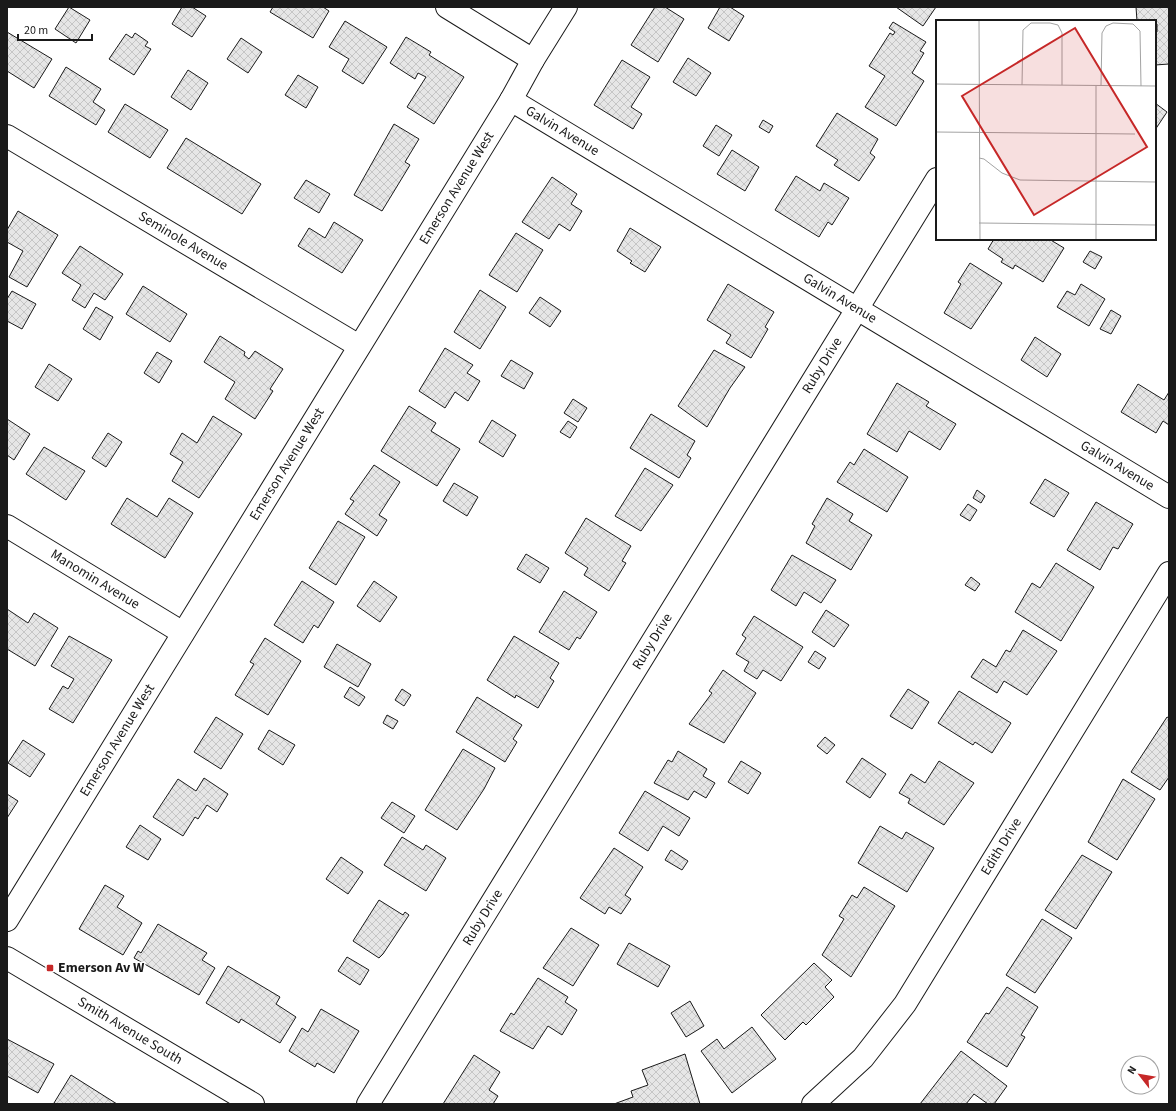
<svg xmlns="http://www.w3.org/2000/svg" width="1176" height="1111" viewBox="0 0 1176 1111" font-family="'Source Sans 3',sans-serif">
  <style>
    .building { fill: url(#building-cross-hatch); stroke: #1a1a1a }
    .lines { fill: none; stroke-linecap: round; stroke-linejoin: round }
    .minor-casing { stroke: #1a1a1a; stroke-width: 24 }
    .tertiary-casing { stroke: #1a1a1a; stroke-width: 24 }
    .minor { stroke: #fff; stroke-width: 22 }
    .tertiary { stroke: #fff; stroke-width: 22 }
    .poi-dot { fill: #c62828; stroke: #fff; stroke-width: 1.5 }
    .labels { text-anchor: middle; dominant-baseline: central; stroke-width: 3; stroke-linejoin: round; paint-order: stroke }
    .street-label { font-size: 14px; fill: #1a1a1a; stroke: #fff }
    .poi-label { font-size: 14px; font-weight: bold; fill: #1a1a1a; stroke: #fff; text-anchor: start }
    .inset-road { fill: none; stroke: #a3a3a3; stroke-width: 1 }
    .view { fill: #c62828; fill-opacity: 0.15; stroke: #c62828; stroke-width: 2 }
    .inset-edge { fill: none; stroke: #1a1a1a; stroke-width: 2 }
  </style>
  <defs>
    <pattern id="building-cross-hatch" width="8" height="8" patternUnits="userSpaceOnUse"><rect width="8" height="8" fill="#e6e6e6"/><path d="M0 0l8 8M0 8l8-8" fill="none" stroke="#c5c5c5"/></pattern>
  </defs>
  <rect width="100%" height="100%" fill="#fff"/>
  <!-- building -->
  <g class="building">
    <path d="M69,7L90,20L76,43L55,29Z"/>
    <path d="M182,7H192L206,16L192,37L172,24Z"/>
    <path d="M273,7H323L329,11L313,38L270,12Z"/>
    <path d="M655,7H665L684,19L658,62L631,45Z"/>
    <path d="M720,7H730L744,16L729,41L708,28Z"/>
    <path d="M896,7H936L923,26Z"/>
    <path d="M1136,7H1169V64L1155,65V32H1157V24H1155V21H1137Z"/>
    <path d="M345,21L387,47L363,84L342,71L349,59L329,47Z"/>
    <path d="M893,22L926,42L920,51L924,53L912,73L924,81L896,126L865,107L885,76L869,66L890,33L893,35L895,32L889,28Z"/>
    <path d="M7,32L52,59L34,88L7,71Z"/>
    <path d="M135,33L148,42L145,46L151,49L134,75L109,59L126,34L132,38Z"/>
    <path d="M406,37L431,52L429,55L464,77L434,124L407,107L426,77L418,73L415,79L390,63Z"/>
    <path d="M241,38L262,52L248,73L227,59Z"/>
    <path d="M688,58L711,73L696,96L673,82Z"/>
    <path d="M622,60L650,77L631,107L642,114L633,129L594,105Z"/>
    <path d="M66,67L101,89L93,102L105,110L96,125L49,96Z"/>
    <path d="M188,70L208,83L191,110L171,97Z"/>
    <path d="M298,75L318,87L306,108L285,95Z"/>
    <path d="M1155,103L1167,112L1155,130Z"/>
    <path d="M125,104L168,130L150,158L108,132Z"/>
    <path d="M837,113L878,139L870,153L875,157L859,181L834,165L838,160L816,146Z"/>
    <path d="M763,120L773,126L769,133L759,127Z"/>
    <path d="M394,124L419,139L405,162L410,165L382,211L354,195Z"/>
    <path d="M716,125L732,135L719,156L703,146Z"/>
    <path d="M186,138L261,184L242,214L167,168Z"/>
    <path d="M732,150L759,167L745,191L717,174Z"/>
    <path d="M796,176L820,191L824,183L849,198L832,225L828,222L819,237L775,210Z"/>
    <path d="M552,177L577,194L571,204L582,211L570,231L559,224L549,239L522,222Z"/>
    <path d="M306,180L330,194L319,213L294,198Z"/>
    <path d="M18,211L58,235L27,287L9,277L23,251L7,242V230Z"/>
    <path d="M334,222L363,240L342,273L298,246L309,228L325,238Z"/>
    <path d="M630,228L661,247L645,272L630,263L632,261L617,251Z"/>
    <path d="M516,233L543,250L517,292L489,275Z"/>
    <path d="M994,239H1049L1064,248L1043,282L1015,265L1013,269L1001,262L1003,259L988,249Z"/>
    <path d="M80,246L123,274L105,300L94,293L85,308L72,300L81,285L62,273Z"/>
    <path d="M1090,251L1102,257L1095,269L1083,262Z"/>
    <path d="M970,263L1002,283L971,329L944,313L961,284L958,282Z"/>
    <path d="M728,284L774,312L765,327L768,329L751,358L726,343L731,335L707,320Z"/>
    <path d="M1081,284L1105,299L1089,326L1057,307L1067,291L1075,295Z"/>
    <path d="M143,286L187,314L170,342L126,314Z"/>
    <path d="M480,290L506,307L480,349L454,332Z"/>
    <path d="M12,291L36,304L22,329L7,321V299Z"/>
    <path d="M540,297L561,311L550,327L529,313Z"/>
    <path d="M96,307L113,317L100,340L83,329Z"/>
    <path d="M1111,310L1121,316L1111,334L1100,329Z"/>
    <path d="M220,336L245,352L244,355L249,359L255,351L283,369L270,389L273,391L255,419L225,399L235,382L204,362Z"/>
    <path d="M1035,337L1061,354L1047,377L1021,360Z"/>
    <path d="M445,348L473,365L467,373L480,381L468,401L455,392L445,408L419,391Z"/>
    <path d="M714,350L745,367L730,388L707,427L678,406Z"/>
    <path d="M157,352L172,361L159,383L144,373Z"/>
    <path d="M511,360L533,373L524,389L501,376Z"/>
    <path d="M49,364L72,379L58,401L35,387Z"/>
    <path d="M897,383L929,402L926,406L956,424L940,450L909,431L897,452L867,434Z"/>
    <path d="M1138,384L1164,400L1169,392V425L1163,421L1156,433L1121,412Z"/>
    <path d="M573,399L587,408L578,422L564,413Z"/>
    <path d="M409,406L436,423L431,431L460,449L437,486L381,451Z"/>
    <path d="M651,414L695,441L687,455L691,458L679,478L630,448Z"/>
    <path d="M213,416L242,434L199,498L172,481L183,462L170,454L182,433L197,443Z"/>
    <path d="M7,419L30,434L14,460L7,455Z"/>
    <path d="M492,420L516,435L503,457L479,442Z"/>
    <path d="M568,421L577,427L570,438L560,432Z"/>
    <path d="M108,433L122,442L106,467L92,458Z"/>
    <path d="M44,447L85,471L66,500L26,474Z"/>
    <path d="M864,449L908,477L887,512L837,482L850,462L854,465Z"/>
    <path d="M374,465L400,482L379,515L387,520L377,536L345,514L354,501L350,499Z"/>
    <path d="M645,468L673,485L641,531L615,516Z"/>
    <path d="M1045,479L1069,493L1054,517L1030,503Z"/>
    <path d="M454,483L478,497L467,516L443,501Z"/>
    <path d="M977,490L985,496L981,503L973,498Z"/>
    <path d="M127,498L157,517L169,498L193,513L165,558L111,524Z"/>
    <path d="M827,498L853,514L849,521L872,535L851,570L806,543L815,526L812,524Z"/>
    <path d="M1096,502L1133,524L1118,549L1113,547L1100,570L1067,550Z"/>
    <path d="M968,504L977,510L970,521L960,515Z"/>
    <path d="M586,518L631,546L622,561L626,563L609,591L584,575L588,568L565,553Z"/>
    <path d="M338,521L365,537L336,585L309,568Z"/>
    <path d="M526,554L549,568L540,583L517,569Z"/>
    <path d="M792,555L836,580L821,603L804,592L796,606L771,590Z"/>
    <path d="M1056,563L1094,587L1061,641L1015,612L1032,583L1040,588Z"/>
    <path d="M971,577L980,584L975,591L965,585Z"/>
    <path d="M302,581L334,602L318,628L314,625L303,643L274,625Z"/>
    <path d="M374,581L397,597L380,622L357,606Z"/>
    <path d="M564,591L597,612L580,639L577,637L569,650L539,632Z"/>
    <path d="M7,609L28,623L34,613L58,628L35,666L7,649Z"/>
    <path d="M826,610L849,625L834,647L812,632Z"/>
    <path d="M754,616L803,647L781,681L763,670L757,679L744,671L749,662L736,654L746,638L742,635Z"/>
    <path d="M1023,630L1057,651L1027,695L1004,681L997,693L971,677L983,659L996,667L1006,650L1010,652Z"/>
    <path d="M69,636L112,660L73,723L49,709L63,686L68,689L74,679L51,666Z"/>
    <path d="M514,636L559,663L550,678L554,681L538,708L516,695L515,698L487,680Z"/>
    <path d="M265,638L301,661L268,715L235,695L254,664L250,662Z"/>
    <path d="M337,644L371,664L358,687L324,667Z"/>
    <path d="M815,651L826,658L819,669L808,662Z"/>
    <path d="M723,670L756,693L724,743L689,724L712,693L709,691Z"/>
    <path d="M350,687L365,697L359,706L344,697Z"/>
    <path d="M402,689L411,695L404,706L395,700Z"/>
    <path d="M908,689L929,702L912,729L890,716Z"/>
    <path d="M959,691L1011,723L992,753L975,742L973,745L938,723Z"/>
    <path d="M477,697L522,725L513,739L517,742L505,762L456,732Z"/>
    <path d="M387,715L398,721L393,729L383,723Z"/>
    <path d="M216,717L243,734L221,769L194,752Z"/>
    <path d="M1167,717L1169,718V777L1160,790L1131,772Z"/>
    <path d="M269,730L295,745L283,765L258,749Z"/>
    <path d="M825,737L835,745L827,754L817,746Z"/>
    <path d="M23,740L45,754L30,777L8,763Z"/>
    <path d="M463,749L495,768L484,789L457,830L425,810Z"/>
    <path d="M678,751L707,769L703,776L715,783L706,798L694,791L688,800L654,783L668,760L672,762Z"/>
    <path d="M862,758L886,774L870,798L846,782Z"/>
    <path d="M741,761L761,773L748,794L728,782Z"/>
    <path d="M939,761L974,783L944,825L908,803L910,799L899,793L911,774L925,783Z"/>
    <path d="M204,778L228,794L217,812L207,805L198,819L195,817L183,836L153,817L178,779L196,791Z"/>
    <path d="M1123,779L1155,799L1117,860L1088,842Z"/>
    <path d="M645,791L690,818L679,836L663,826L648,851L619,833Z"/>
    <path d="M7,794L18,801L7,818Z"/>
    <path d="M392,802L415,816L404,833L381,818Z"/>
    <path d="M140,825L161,839L148,860L126,847Z"/>
    <path d="M880,826L902,839L906,832L934,848L907,892L858,863Z"/>
    <path d="M402,837L423,850L426,845L446,858L426,891L384,865Z"/>
    <path d="M614,848L643,867L625,895L631,899L621,914L609,907L605,914L580,898Z"/>
    <path d="M671,850L688,861L682,870L665,860Z"/>
    <path d="M1082,855L1112,872L1076,929L1045,910Z"/>
    <path d="M341,857L363,872L348,894L326,879Z"/>
    <path d="M105,885L124,896L117,907L142,923L123,955L79,929Z"/>
    <path d="M864,887L895,906L851,977L822,955L844,919L839,916L852,895L857,898Z"/>
    <path d="M379,900L403,915L405,912L409,915L383,954L379,958L353,941Z"/>
    <path d="M1042,919L1072,938L1035,993L1006,975Z"/>
    <path d="M158,924L207,953L202,960L215,968L199,995L134,958L138,951L141,953Z"/>
    <path d="M571,928L599,945L573,986L543,968Z"/>
    <path d="M629,943L670,966L658,987L617,964Z"/>
    <path d="M347,957L369,970L360,985L338,971Z"/>
    <path d="M814,963L832,980L825,987L834,997L806,1025L803,1022L785,1040L761,1015Z"/>
    <path d="M228,966L280,997L276,1004L296,1017L280,1043L241,1019L239,1023L206,1003Z"/>
    <path d="M538,978L568,997L565,1002L577,1010L562,1035L548,1026L533,1049L500,1031L511,1013L514,1015Z"/>
    <path d="M1007,987L1038,1007L1021,1035L1025,1037L1007,1067L967,1042L986,1013L989,1014Z"/>
    <path d="M690,1001L704,1026L686,1037L671,1013Z"/>
    <path d="M321,1009L359,1031L334,1073L317,1063L315,1067L289,1051L302,1028L308,1032Z"/>
    <path d="M752,1027L776,1059L732,1093L701,1051L717,1039L724,1049Z"/>
    <path d="M7,1039L54,1064L38,1093L7,1076Z"/>
    <path d="M961,1051L1007,1086L994,1104H988L974,1094L966,1104H920Z"/>
    <path d="M685,1054L700,1104H614L633,1097L631,1091L648,1085L642,1070Z"/>
    <path d="M474,1055L500,1072L489,1090L498,1096L493,1104H443Z"/>
    <path d="M71,1075L117,1104H56L54,1103Z"/>
  </g>
  <g class="lines">
    <defs>
      <g id="minor">
        <path d="M447,7L533,60"/>
        <path id="s1" d="M511,100L1169,497"/>
        <path id="s2" d="M7,136L359,346"/>
        <path id="s3" d="M7,526L183,633"/>
        <path id="s4" d="M368,1104L937,179"/>
        <path id="s5" d="M813,1104L863,1058L905,1004L1169,573"/>
      </g>
      <g id="tertiary">
        <path id="s6" d="M7,920L511,100L533,60L566,7"/>
        <path id="s7" d="M7,958L253,1104"/>
      </g>
    </defs>
    <!-- minor casing -->
    <use href="#minor" class="minor-casing"/>
    <!-- tertiary casing -->
    <use href="#tertiary" class="tertiary-casing"/>
    <!-- minor -->
    <use href="#minor" class="minor"/>
    <!-- tertiary -->
    <use href="#tertiary" class="tertiary"/>
  </g>
  <!-- markers -->
  <rect class="poi-dot" x="46" y="964" width="8" height="8" rx="2"/>
  <g class="labels">
    <!-- street labels -->
    <g class="street-label">
      <text stroke="none"><textPath href="#s1" startOffset="60">Galvin Avenue</textPath></text>
      <text stroke="none"><textPath href="#s6" startOffset="859">Emerson Avenue West</textPath></text>
      <text stroke="none"><textPath href="#s2" startOffset="205">Seminole Avenue</textPath></text>
      <text stroke="none"><textPath href="#s1" startOffset="384">Galvin Avenue</textPath></text>
      <text stroke="none"><textPath href="#s4" startOffset="867">Ruby Drive</textPath></text>
      <text stroke="none"><textPath href="#s6" startOffset="535">Emerson Avenue West</textPath></text>
      <text stroke="none"><textPath href="#s1" startOffset="708">Galvin Avenue</textPath></text>
      <text stroke="none"><textPath href="#s3" startOffset="103">Manomin Avenue</textPath></text>
      <text stroke="none"><textPath href="#s4" startOffset="543">Ruby Drive</textPath></text>
      <text stroke="none"><textPath href="#s6" startOffset="211">Emerson Avenue West</textPath></text>
      <text stroke="none"><textPath href="#s5" startOffset="321">Edith Drive</textPath></text>
      <text stroke="none"><textPath href="#s4" startOffset="219">Ruby Drive</textPath></text>
      <text stroke="none"><textPath href="#s7" startOffset="143">Smith Avenue South</textPath></text>
    </g>
    <!-- poi labels -->
    <g class="poi-label">
      <text x="58" y="968">Emerson Av W</text>
    </g>
  </g>
  <!-- overview -->
  <g transform="translate(936 20)">
    <rect width="220" height="220" fill="#fff"/>
    <path class="inset-road" d="M43,0L44,220M0,64L220,66M86,65L87,10L95,3H114L122,5L126,13V65M165,65L166,13L170,6L177,3L197,4L204,11L205,66M0,112L199,114M43,138L48,139L66,153L84,160L220,162M43,203L220,205M160,220V66"/>
    <path class="view" d="M139,8L211,127L98,195L26,76Z"/>
    <rect width="220" height="220" class="inset-edge"/>
  </g>
  <!-- border -->
  <rect width="1176" height="1111" fill="none" stroke="#1a1a1a" stroke-width="16"/>
  <!-- north arrow -->
  <g transform="translate(1140 1075) rotate(301)"><circle r="19" fill="#ffffff" stroke="#a3a3a3"/>
  <path d="M0-3L7 15L0 10L-7 15Z" fill="#c62828"/>
  <text y="-6" font-size="11" font-weight="bold" text-anchor="middle" fill="#1a1a1a">N</text>
  </g>
  <!-- scale -->
  <path d="M18 34v6h74v-6" fill="none" stroke="#1a1a1a" stroke-width="2"/>
  <text x="24" y="34" font-size="12" fill="#1a1a1a" stroke="#ffffff" stroke-width="3" paint-order="stroke">20 m</text>
</svg>
